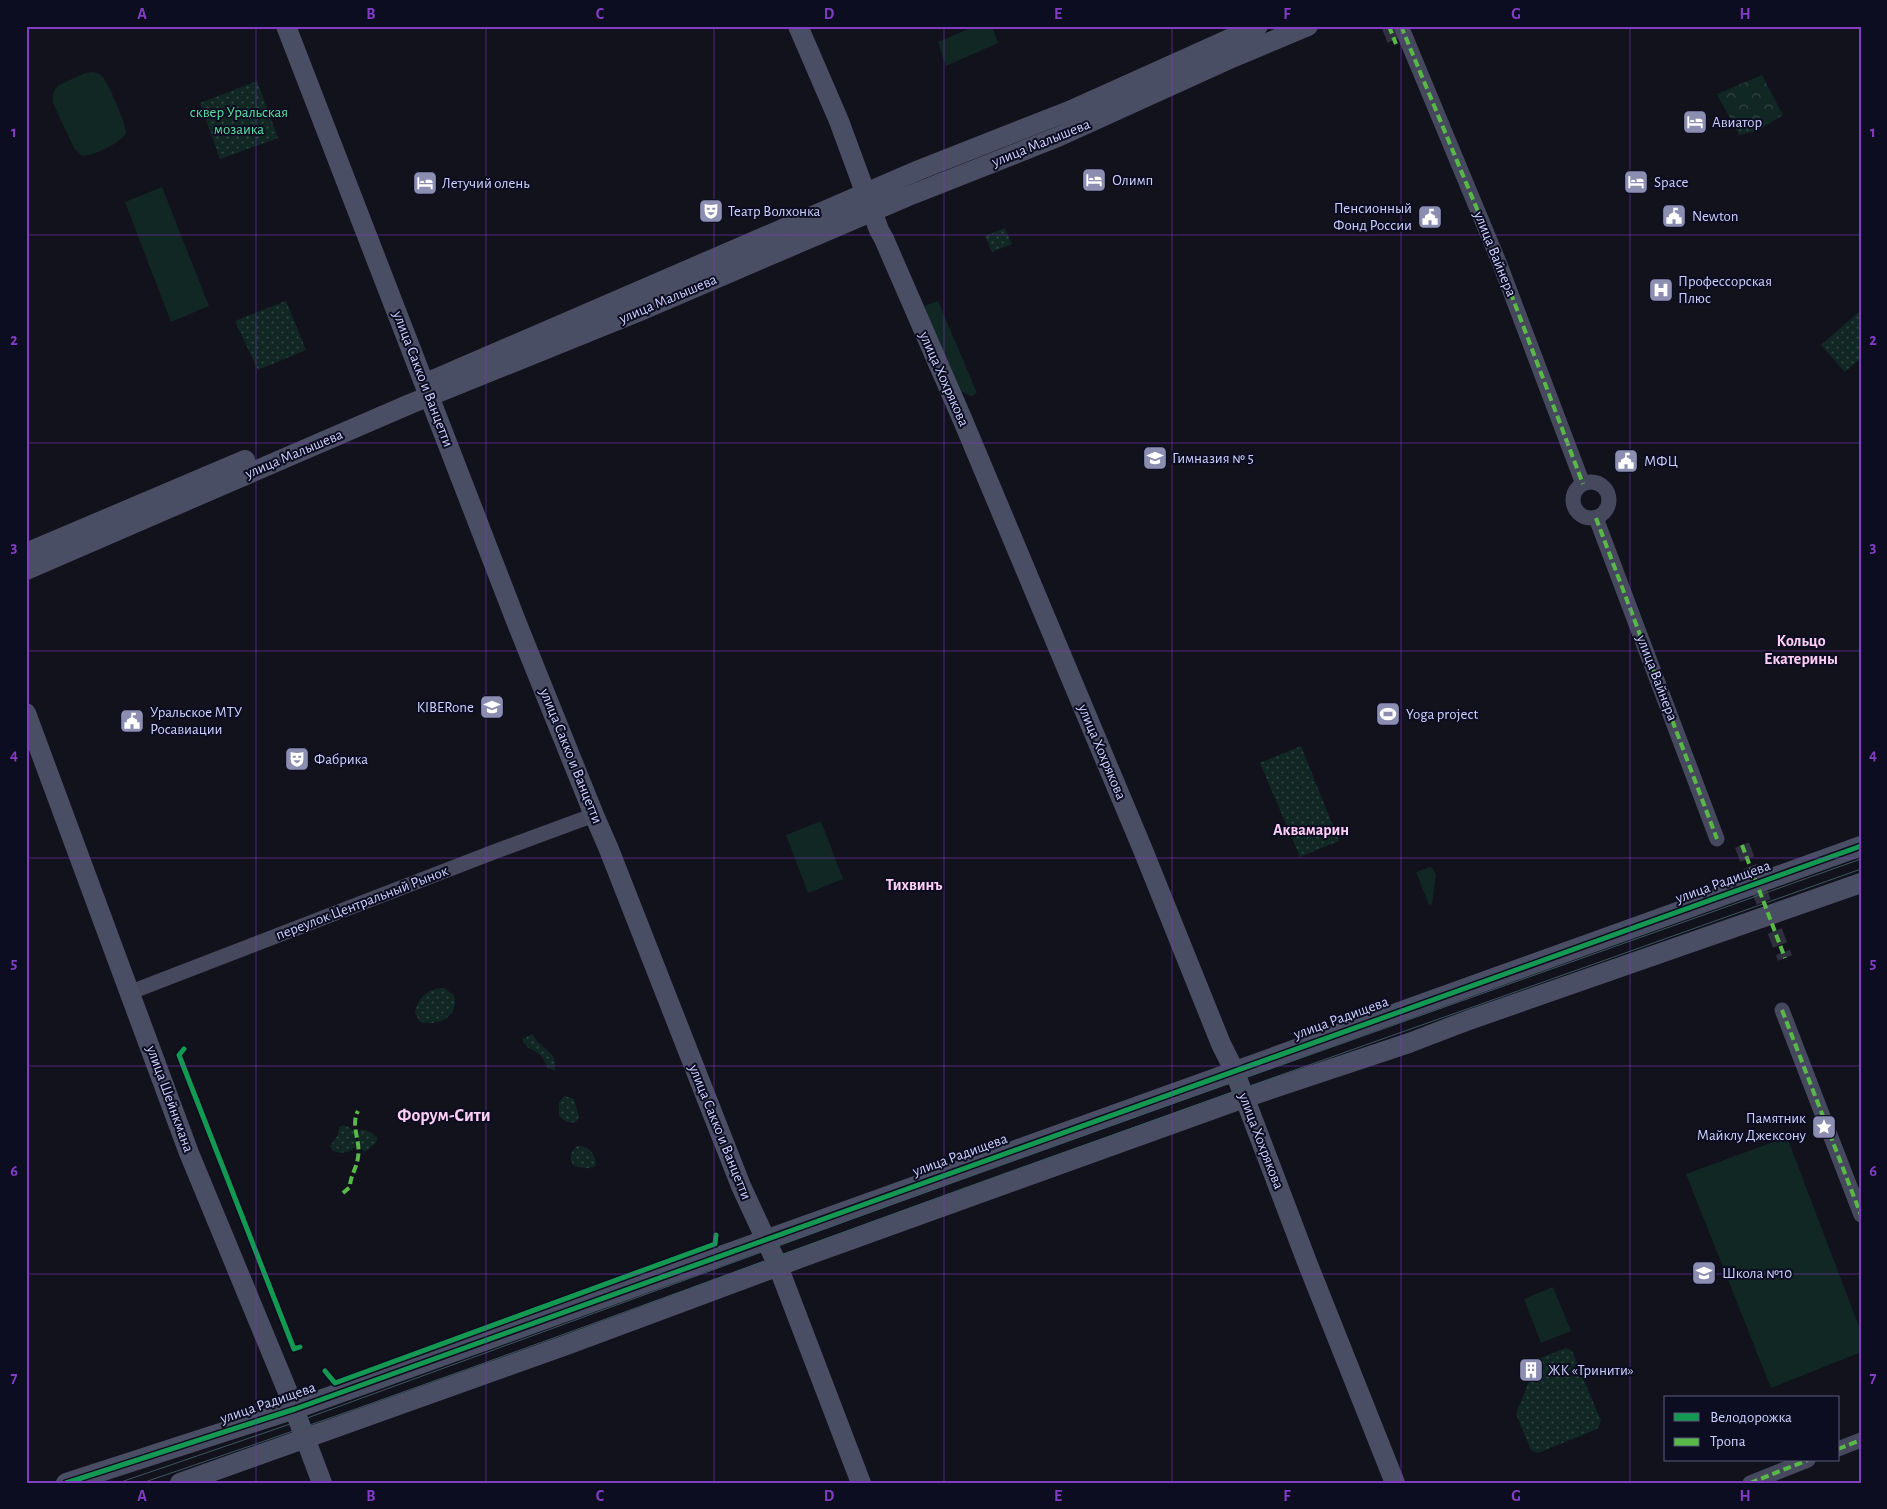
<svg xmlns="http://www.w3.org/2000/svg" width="1887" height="1509" viewBox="0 0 1887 1509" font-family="'Alegreya Sans',sans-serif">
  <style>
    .grass { fill: #102723 }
    .forest { fill: url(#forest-crowns) }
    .park { fill: url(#park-dots) }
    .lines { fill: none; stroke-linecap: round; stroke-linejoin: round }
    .street-tunnel { stroke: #2e2f3f; stroke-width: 15; stroke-dasharray: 15 8; stroke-linecap: butt }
    .street { stroke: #46495d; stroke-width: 15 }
    .secondary { stroke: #494e64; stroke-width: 20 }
    .tram { stroke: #3c5761; stroke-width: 1 }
    .quiet { stroke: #58b947; stroke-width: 4; stroke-dasharray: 8 4; stroke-linecap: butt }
    .cycleway-casing { stroke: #0d0d21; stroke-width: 8 }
    .cycleway { stroke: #139951; stroke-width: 5 }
    .grid { fill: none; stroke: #833cc5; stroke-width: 1; stroke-opacity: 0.55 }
    .labels { text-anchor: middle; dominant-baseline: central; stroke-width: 4; stroke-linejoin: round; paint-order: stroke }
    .park-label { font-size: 15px; fill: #57e0a2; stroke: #0d0d21 }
    .poi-label { font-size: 15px; fill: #ccd1ff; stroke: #0d0d21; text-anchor: start }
    .street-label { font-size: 15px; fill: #ccd1ff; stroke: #0d0d21 }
    .neighbourhood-label { font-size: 16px; font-weight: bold; fill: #ffcef7; stroke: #0d0d21 }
    .quarter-label { font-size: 18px; font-weight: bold; fill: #ffcef7; stroke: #0d0d21 }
    .neatline { fill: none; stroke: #833cc5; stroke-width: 2 }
    .grid-label { font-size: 16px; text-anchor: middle; font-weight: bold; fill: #833cc5 }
  </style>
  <defs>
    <pattern id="forest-crowns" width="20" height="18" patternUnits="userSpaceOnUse" patternTransform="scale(1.25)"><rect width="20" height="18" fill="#102723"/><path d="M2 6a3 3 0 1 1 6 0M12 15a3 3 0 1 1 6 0" fill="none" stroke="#324544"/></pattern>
    <pattern id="park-dots" width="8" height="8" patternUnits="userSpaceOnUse" patternTransform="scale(1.25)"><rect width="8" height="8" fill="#102723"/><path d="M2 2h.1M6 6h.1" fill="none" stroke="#324544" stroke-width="1.8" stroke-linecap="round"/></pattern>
  </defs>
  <rect width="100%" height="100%" fill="#12121d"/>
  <!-- grass -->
  <g class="grass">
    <path d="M975,26H992L998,43L946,66L938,42Z"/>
    <path d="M91,72C95,72 99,73 102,76C108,82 126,124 126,133C121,143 93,156 82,156L74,148L53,103C52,95 53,90 59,85L85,73Z"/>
    <path d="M162,187L209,306L171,322L125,202Z"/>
    <path d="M938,301L977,393L971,396L961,391L924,306Z"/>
    <path d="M821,821L843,879L808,893L786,835Z"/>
    <path d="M1430,867L1433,869L1436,874L1432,904L1429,905L1416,872Z"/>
    <path d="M1787,1137L1861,1332V1352L1771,1388L1686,1174Z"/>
    <path d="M1553,1287L1571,1331L1541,1343L1524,1299Z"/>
  </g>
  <!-- forest -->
  <path class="forest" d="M1762,75L1783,115L1757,131L1739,135L1717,94Z"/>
  <!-- park -->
  <g class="park">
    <path d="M257,81L278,138L220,159L200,103Z"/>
    <path d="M1005,228L1012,244L992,252L985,236Z"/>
    <path d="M286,301L306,350L258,370L235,321Z"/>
    <path d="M1861,310V358L1845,372L1821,345Z"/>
    <path d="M1301,746L1339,841L1300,857L1260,763Z"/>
    <path d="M444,988L454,995C460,1016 438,1028 419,1021L415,1012C418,997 429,988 444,988Z"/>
    <path d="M533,1034C539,1050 559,1050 555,1071L547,1067C545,1063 544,1059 541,1056C534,1048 527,1051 522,1039Z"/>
    <path d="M565,1096L574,1099L579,1117L576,1122C568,1124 563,1120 559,1115V1102Z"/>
    <path d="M344,1125C354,1128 358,1137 355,1147C350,1153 341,1154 333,1151L330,1146L338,1135L339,1127Z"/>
    <path d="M360,1130C366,1129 373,1133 377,1138L376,1143L365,1152C358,1148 356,1137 360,1130Z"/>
    <path d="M577,1146C589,1145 596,1155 596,1166C588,1170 581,1168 573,1165C569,1157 570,1152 577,1146Z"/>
    <path d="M1566,1348L1572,1351L1601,1421L1597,1429L1538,1453L1531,1450L1516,1414L1538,1359Z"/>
  </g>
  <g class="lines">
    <!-- street-tunnel -->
    <g class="street-tunnel">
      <path d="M1389,26L1396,44"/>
      <path d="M1742,845L1785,958"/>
    </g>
    <!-- street -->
    <g class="street">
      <path d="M1401,26L1499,262L1583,484"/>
      <circle cx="1591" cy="500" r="18"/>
      <path d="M1596,518L1717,839"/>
      <path d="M131,992L499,850L594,815"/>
      <path d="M1782,1010L1861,1215"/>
      <path d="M1838,1449L1861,1440"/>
      <path d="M1750,1483L1808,1460"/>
    </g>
    <!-- secondary -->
    <g class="secondary">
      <path d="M286,26L516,621L594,815L608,847L741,1186L778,1266L861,1483"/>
      <path d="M798,26L839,121L879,230L884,239L961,416L1143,850L1221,1044L1234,1070L1307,1262L1395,1483"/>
      <path d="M433,380L919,170L1069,111L1258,26"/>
      <path d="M26,553L245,460"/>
      <path d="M26,570L410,404L640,311L906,197L1060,136L1234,57L1308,26"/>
      <path d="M26,713L189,1153L287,1390L322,1483"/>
      <path d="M66,1483L295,1409L1861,846"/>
      <path d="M180,1483L569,1344L803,1257L1244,1098L1409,1043L1469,1020L1861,883"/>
    </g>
    <!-- tram -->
    <g class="tram">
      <path d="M118,1483L299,1421L1000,1165L1861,859"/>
      <path d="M142,1483C432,1385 718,1277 1006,1173C1290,1071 1576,971 1861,869"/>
    </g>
    <!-- quiet -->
    <g class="quiet">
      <path d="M1389,26L1396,44"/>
      <path d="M1401,26L1499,262L1583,484"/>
      <path d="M1596,518L1717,839"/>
      <path d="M1742,845L1785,958"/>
      <path d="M1782,1010L1861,1215"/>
      <path d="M343,1193L350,1187C350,1176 357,1168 358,1157C361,1141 350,1126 358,1111"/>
      <path d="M1838,1449L1861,1440"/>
      <path d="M1750,1483L1808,1460"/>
    </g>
    <defs>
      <g id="cycleway">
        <path d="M184,1049L179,1055L294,1349L300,1347"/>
        <path d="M325,1371L335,1383L715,1244L716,1235"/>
        <path d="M66,1483L295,1409L1861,846"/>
      </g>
    </defs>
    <!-- cycleway casing -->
    <use href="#cycleway" class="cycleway-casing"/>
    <!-- cycleway -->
    <use href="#cycleway" class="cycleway"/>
  </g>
  <!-- grid -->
  <path class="grid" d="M256,26V1483M486,26V1483M714,26V1483M944,26V1483M1172,26V1483M1401,26V1483M1630,26V1483M26,235H1861M26,443H1861M26,651H1861M26,858H1861M26,1066H1861M26,1274H1861"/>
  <!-- icons -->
  <defs>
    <symbol id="hotel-square" viewBox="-11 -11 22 22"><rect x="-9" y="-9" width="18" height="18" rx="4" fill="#8b8eb0" stroke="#0d0d21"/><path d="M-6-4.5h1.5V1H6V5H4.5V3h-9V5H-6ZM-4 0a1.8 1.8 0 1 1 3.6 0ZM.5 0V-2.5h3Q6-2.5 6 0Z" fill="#fff"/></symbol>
    <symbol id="theatre-square" viewBox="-11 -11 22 22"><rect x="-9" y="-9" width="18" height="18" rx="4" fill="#8b8eb0" stroke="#0d0d21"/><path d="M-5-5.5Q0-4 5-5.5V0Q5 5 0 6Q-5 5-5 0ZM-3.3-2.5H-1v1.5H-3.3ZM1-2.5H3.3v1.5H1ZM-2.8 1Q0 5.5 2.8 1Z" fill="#fff"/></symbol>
    <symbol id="civic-square" viewBox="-11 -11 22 22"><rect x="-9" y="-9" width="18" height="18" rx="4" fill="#8b8eb0" stroke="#0d0d21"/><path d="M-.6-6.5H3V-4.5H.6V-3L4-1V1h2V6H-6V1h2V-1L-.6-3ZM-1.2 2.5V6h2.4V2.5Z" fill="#fff"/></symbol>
    <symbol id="hospital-square" viewBox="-11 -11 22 22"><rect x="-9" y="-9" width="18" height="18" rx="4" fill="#8b8eb0" stroke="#0d0d21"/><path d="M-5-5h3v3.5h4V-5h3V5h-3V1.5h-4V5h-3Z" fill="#fff"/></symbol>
    <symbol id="school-square" viewBox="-11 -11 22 22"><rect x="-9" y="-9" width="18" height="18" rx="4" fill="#8b8eb0" stroke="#0d0d21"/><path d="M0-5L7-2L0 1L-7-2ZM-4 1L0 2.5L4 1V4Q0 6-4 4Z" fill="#fff"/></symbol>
    <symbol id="stadium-square" viewBox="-11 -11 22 22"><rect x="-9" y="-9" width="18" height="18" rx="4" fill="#8b8eb0" stroke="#0d0d21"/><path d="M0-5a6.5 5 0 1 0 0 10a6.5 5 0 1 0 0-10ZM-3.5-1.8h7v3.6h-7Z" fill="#fff"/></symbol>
    <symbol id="sight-square" viewBox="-11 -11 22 22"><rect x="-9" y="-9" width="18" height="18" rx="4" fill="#8b8eb0" stroke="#0d0d21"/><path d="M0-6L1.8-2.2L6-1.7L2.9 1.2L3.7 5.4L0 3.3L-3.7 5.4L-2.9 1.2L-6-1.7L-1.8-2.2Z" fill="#fff"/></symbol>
    <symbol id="building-square" viewBox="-11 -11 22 22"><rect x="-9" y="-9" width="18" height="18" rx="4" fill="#8b8eb0" stroke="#0d0d21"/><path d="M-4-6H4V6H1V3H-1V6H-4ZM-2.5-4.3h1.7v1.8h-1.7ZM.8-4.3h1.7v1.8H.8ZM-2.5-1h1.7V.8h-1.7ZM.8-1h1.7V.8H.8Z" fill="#fff"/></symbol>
  </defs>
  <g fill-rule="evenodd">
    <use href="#hotel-square" x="1681" y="108" width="28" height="28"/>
    <use href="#hotel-square" x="1080" y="166" width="28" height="28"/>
    <use href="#hotel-square" x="1622" y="168" width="28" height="28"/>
    <use href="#hotel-square" x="411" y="169" width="28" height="28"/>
    <use href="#theatre-square" x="697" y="197" width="28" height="28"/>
    <use href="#civic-square" x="1660" y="202" width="28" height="28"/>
    <use href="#civic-square" x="1416" y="203" width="28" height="28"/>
    <use href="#hospital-square" x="1647" y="276" width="28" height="28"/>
    <use href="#school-square" x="1141" y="444" width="28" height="28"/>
    <use href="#civic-square" x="1612" y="447" width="28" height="28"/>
    <use href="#school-square" x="478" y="693" width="28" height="28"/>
    <use href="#stadium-square" x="1374" y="700" width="28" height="28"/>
    <use href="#civic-square" x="118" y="707" width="28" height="28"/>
    <use href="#theatre-square" x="283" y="745" width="28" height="28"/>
    <use href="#sight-square" x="1810" y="1113" width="28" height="28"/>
    <use href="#school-square" x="1690" y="1259" width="28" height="28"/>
    <use href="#building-square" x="1517" y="1356" width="28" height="28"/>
  </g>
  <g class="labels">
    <!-- park labels -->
    <g class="park-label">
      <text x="239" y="112">сквер Уральская<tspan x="239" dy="17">мозаика</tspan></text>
    </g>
    <!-- poi labels -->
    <g class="poi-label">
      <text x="1712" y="122">Авиатор</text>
      <text x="1112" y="180">Олимп</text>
      <text x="1654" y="182">Space</text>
      <text x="442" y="183">Летучий олень</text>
      <text x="1412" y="208" text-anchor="end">Пенсионный<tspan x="1412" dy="17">Фонд России</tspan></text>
      <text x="728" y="211">Театр Волхонка</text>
      <text x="1692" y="216">Newton</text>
      <text x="1678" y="281">Профессорская<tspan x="1678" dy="17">Плюс</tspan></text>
      <text x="1172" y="458">Гимназия № 5</text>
      <text x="1644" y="461">МФЦ</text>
      <text x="474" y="707" text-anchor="end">KIBERone</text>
      <text x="150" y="712">Уральское МТУ<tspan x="150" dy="17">Росавиации</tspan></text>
      <text x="1406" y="714">Yoga projeсt</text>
      <text x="314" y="759">Фабрика</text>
      <text x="1806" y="1118" text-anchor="end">Памятник<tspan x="1806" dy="17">Майклу Джексону</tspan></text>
      <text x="1722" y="1273">Школа №10</text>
      <text x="1548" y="1370">ЖК «Тринити»</text>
    </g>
    <!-- street labels -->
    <g class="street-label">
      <text transform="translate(1041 143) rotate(-22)">улица Малышева</text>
      <text transform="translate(1495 254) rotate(68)">улица Вайнера</text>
      <text transform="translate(668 299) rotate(-23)">улица Малышева</text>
      <text transform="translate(423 379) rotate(69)">улица Сакко и Ванцетти</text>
      <text transform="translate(944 379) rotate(66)">улица Хохрякова</text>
      <text transform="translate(294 454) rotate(-23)">улица Малышева</text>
      <text transform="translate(1657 678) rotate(69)">улица Вайнера</text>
      <text transform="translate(1102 752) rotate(67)">улица Хохрякова</text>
      <text transform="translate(571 756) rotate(68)">улица Сакко и Ванцетти</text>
      <text transform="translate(1723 882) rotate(-20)">улица Радищева</text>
      <text transform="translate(362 903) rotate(-21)">переулок Центральный Рынок</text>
      <text transform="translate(1341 1018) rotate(-20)">улица Радищева</text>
      <text transform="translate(170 1099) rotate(70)">улица Шейнкмана</text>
      <text transform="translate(720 1132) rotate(68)">улица Сакко и Ванцетти</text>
      <text transform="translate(1261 1141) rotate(69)">улица Хохрякова</text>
      <text transform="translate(960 1155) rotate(-20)">улица Радищева</text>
      <text transform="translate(268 1403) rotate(-19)">улица Радищева</text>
    </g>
    <!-- neighbourhood labels -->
    <g class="neighbourhood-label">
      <text x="1801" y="641">Кольцо<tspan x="1801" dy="18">Екатерины</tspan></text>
      <text x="1311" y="830">Аквамарин</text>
      <text x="914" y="885">Тихвинъ</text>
    </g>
    <!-- quarter labels -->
    <g class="quarter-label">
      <text x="444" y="1116">Форум-Сити</text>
    </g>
  </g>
  <!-- border -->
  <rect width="1887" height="1509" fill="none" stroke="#0d0d21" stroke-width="55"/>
  <!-- legend -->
  <rect x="1664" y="1396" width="175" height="65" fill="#0d0d21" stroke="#595b7a"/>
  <rect x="1674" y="1413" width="25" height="8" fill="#139951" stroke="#595b7a"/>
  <text x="1710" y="1422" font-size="15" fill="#ccd1ff">Велодорожка</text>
  <rect x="1674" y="1438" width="25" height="8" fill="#58b947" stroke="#595b7a"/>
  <text x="1710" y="1446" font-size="15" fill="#ccd1ff">Тропа</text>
  <rect x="28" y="28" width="1832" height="1454" class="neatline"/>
  <g class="grid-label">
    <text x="142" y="19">A</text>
    <text x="371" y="19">B</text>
    <text x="600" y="19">C</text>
    <text x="829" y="19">D</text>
    <text x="1058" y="19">E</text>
    <text x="1287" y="19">F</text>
    <text x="1516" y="19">G</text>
    <text x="1745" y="19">H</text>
    <text x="14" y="137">1</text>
    <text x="1873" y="137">1</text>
    <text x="14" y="345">2</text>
    <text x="1873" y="345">2</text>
    <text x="14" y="552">3</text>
    <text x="1873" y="552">3</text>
    <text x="14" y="760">4</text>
    <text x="1873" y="760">4</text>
    <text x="14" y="968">5</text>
    <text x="1873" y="968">5</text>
    <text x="14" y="1176">6</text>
    <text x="1873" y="1176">6</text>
    <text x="14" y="1383">7</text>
    <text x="1873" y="1383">7</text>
    <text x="142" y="1501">A</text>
    <text x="371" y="1501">B</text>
    <text x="600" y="1501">C</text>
    <text x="829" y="1501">D</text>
    <text x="1058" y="1501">E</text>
    <text x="1287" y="1501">F</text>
    <text x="1516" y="1501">G</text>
    <text x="1745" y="1501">H</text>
  </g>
</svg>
